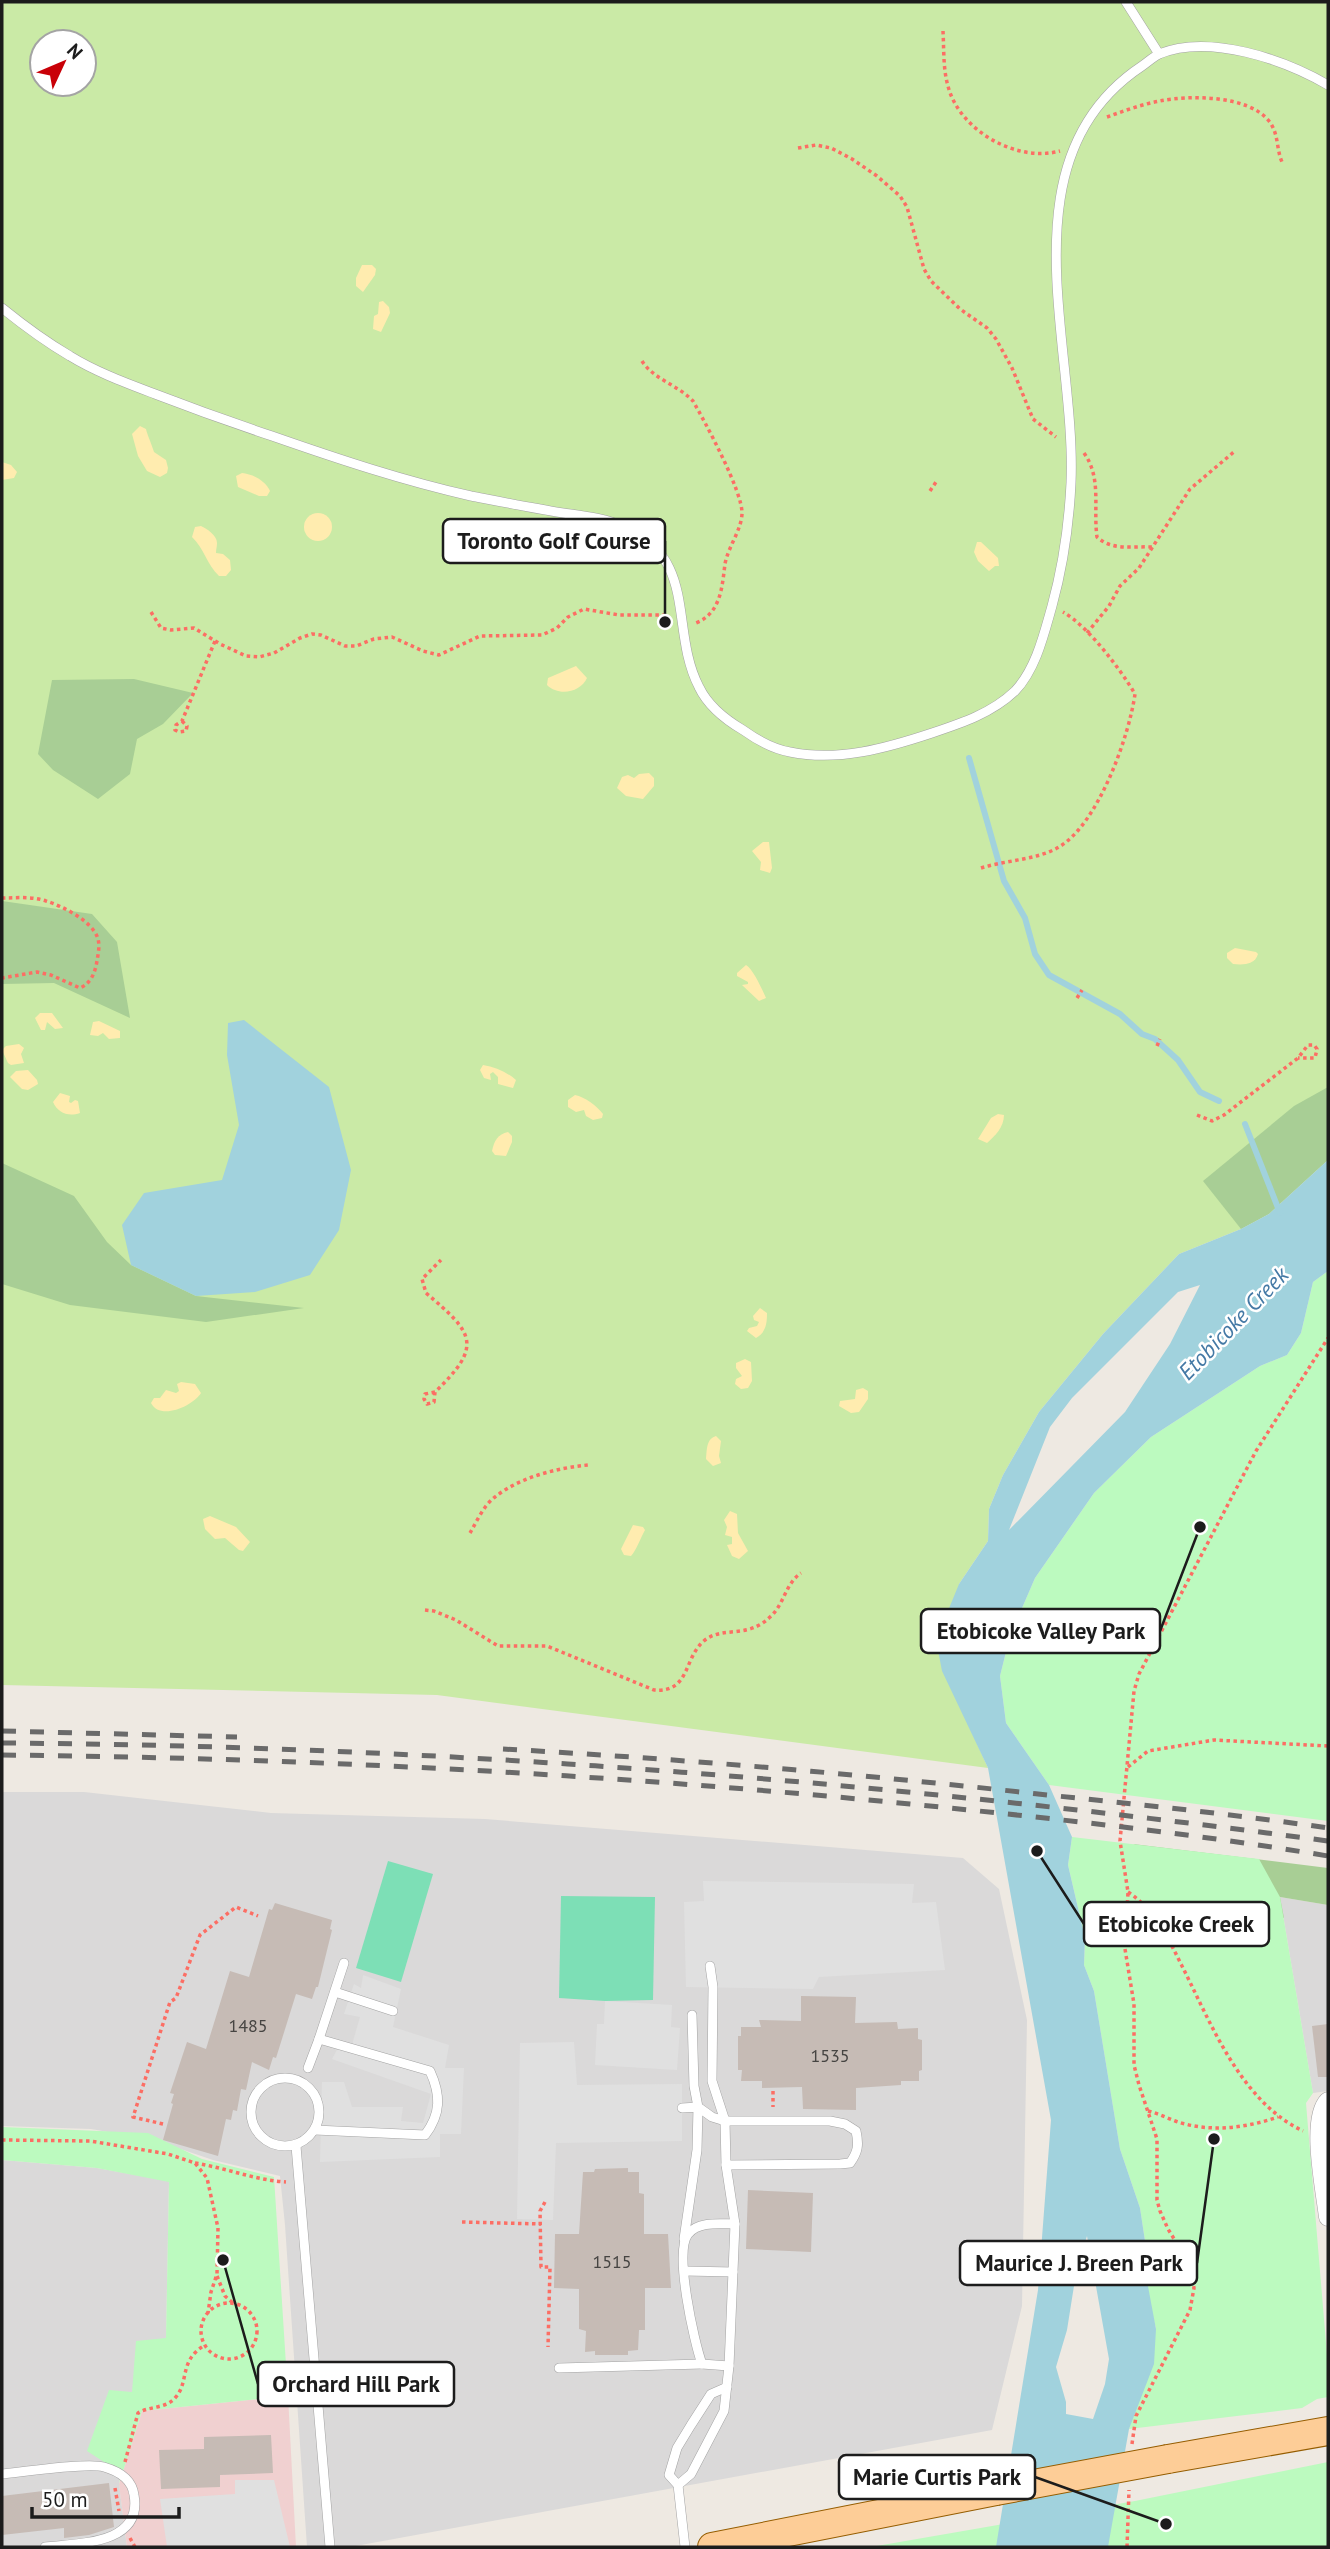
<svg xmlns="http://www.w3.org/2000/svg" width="1330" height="2549" viewBox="0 0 1330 2549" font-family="'PT Sans',sans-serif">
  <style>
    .residential { fill: #dad9d9 }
    .commercial { fill: #f0d0d0 }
    .grass { fill: #caeaa6; fill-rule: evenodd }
    .forest { fill: #a8ce95 }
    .sand { fill: #ffecaf }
    .park { fill: #bcfabf }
    .pitch { fill: #7ddfb6 }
    .parking { fill: #e0e0e0 }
    .water { fill: #a1d2dd; fill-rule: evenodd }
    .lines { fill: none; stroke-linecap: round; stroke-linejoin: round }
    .stream { stroke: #a1d2dd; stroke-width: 6 }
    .building { fill: #c6bbb5 }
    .service-casing { stroke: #a3a3a3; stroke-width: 10 }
    .minor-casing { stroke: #a3a3a3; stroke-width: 19 }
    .primary-casing { stroke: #955d00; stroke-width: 30 }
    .path { stroke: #fc6e64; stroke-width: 3.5; stroke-dasharray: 3.5 3.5; stroke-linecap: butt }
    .service { stroke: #fff; stroke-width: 9 }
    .minor { stroke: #fff; stroke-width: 18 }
    .primary { stroke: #fdcd97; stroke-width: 28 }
    .rail { stroke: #6a6a6a; stroke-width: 5; stroke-dasharray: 14 14; stroke-linecap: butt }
    .primary-bridge-casing { stroke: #955d00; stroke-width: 30; stroke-linecap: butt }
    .primary-bridge { stroke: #fdcd97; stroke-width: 28 }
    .labels { text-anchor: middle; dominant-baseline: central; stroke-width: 5; stroke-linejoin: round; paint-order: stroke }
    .number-label { font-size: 18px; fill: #464442 }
    .water-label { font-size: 23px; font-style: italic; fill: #4479a5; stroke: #fff }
    .leader { fill: none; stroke: #1c1c1c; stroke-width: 2.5 }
    .callout-dot { fill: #1c1c1c; stroke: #fff; stroke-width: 2.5 }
    .callout { fill: #fff; stroke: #1c1c1c; stroke-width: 2.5 }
    .callout-label { font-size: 23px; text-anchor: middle; font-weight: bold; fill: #1c1c1c }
  </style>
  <rect width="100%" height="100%" fill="#eee9e2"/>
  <!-- residential -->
  <g class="residential">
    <path d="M2,1792H84L271,1813L485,1819L963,1858L999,1889L1027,2020L1022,2306L992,2430L350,2547H307L285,2225L280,2176L213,2160L154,2140L91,2129L2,2126Z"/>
    <path d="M1280,1897L1328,1905V2091L1313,2093Z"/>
    <path d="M2,2160L97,2168L169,2181L166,2339L132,2392L119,2484L127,2547H2Z"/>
  </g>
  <!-- commercial -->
  <path class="commercial" d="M288,2396L296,2547H127L119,2484L142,2411Z"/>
  <!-- grass -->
  <path class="grass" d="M2,2H1328V1160L1269,1214L1241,1229L1179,1254L1103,1334L1039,1412L1003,1475L989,1509L988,1541L959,1584L969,1726L988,1768L437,1695L2,1685ZM42,42H84V84H42Z"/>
  <!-- forest -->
  <g class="forest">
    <path d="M134,679L193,693L163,724L137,739L130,774L98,799L53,770L38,754L52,680Z"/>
    <path d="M2,901L92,914L117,942L130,1018L54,983L2,984Z"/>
    <path d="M1328,1087V1160L1269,1214L1241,1229L1203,1181L1294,1106Z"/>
    <path d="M2,1163L74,1196L107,1242L131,1265L196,1296L304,1308L206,1322L70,1305L2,1284Z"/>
    <path d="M1133,1844L1328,1868V1905L1280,1897L1284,1918Z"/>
  </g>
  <!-- sand -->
  <g class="sand">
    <path d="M362,265H372L376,269L375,275L363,292L356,286V278Z"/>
    <path d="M383,301L389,307L390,313L381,332L373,329L374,316L378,314L379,302Z"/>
    <path d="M140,426L146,429C147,434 152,445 154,452L166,460L168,468L167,473L160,477L147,471L138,456L132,434Z"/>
    <path d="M2,462L11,465L17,472L14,478L2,480Z"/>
    <path d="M242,473C252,474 265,480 270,491L267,496H259L238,487L236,476Z"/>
    <circle cx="318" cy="527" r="14"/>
    <path d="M201,526C207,529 217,535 217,543C217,547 216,549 216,553L223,554L230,560L231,570L226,576H219C207,565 204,548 192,537L195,527Z"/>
    <path d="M977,542H981L998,558L999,566H995L989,571L978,561L974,552Z"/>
    <path d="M576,666L587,678C581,692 559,697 547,685L548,678Z"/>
    <path d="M649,773L654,778V786L643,799L626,796L617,788L622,777L628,775L634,778L639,774Z"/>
    <path d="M763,842H769L772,868L770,873L760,870L761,862L752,851Z"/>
    <path d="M1235,948L1256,952L1258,954C1255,965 1243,965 1233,964L1227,958V953Z"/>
    <path d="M746,965C753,969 762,989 766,998L759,1001L742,985L748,984V982L737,976V973Z"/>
    <path d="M40,1013H52L63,1028L55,1029L47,1022L45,1030H41L35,1018Z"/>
    <path d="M99,1021L120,1031V1038L109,1039L103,1033L98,1036L90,1035L93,1022Z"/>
    <path d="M19,1044L24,1048L21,1054L24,1063L11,1065L8,1063L2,1050L6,1046Z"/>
    <path d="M483,1065C495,1067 507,1072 516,1080L513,1088L498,1084V1077L493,1072L490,1074L491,1080L484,1078L480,1070Z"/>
    <path d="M28,1070L37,1080L38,1084L28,1090L22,1089L10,1077L16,1071Z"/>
    <path d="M60,1093L70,1096L69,1102L71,1103L75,1100L78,1101L80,1113C68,1117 58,1113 53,1102Z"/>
    <path d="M575,1095C585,1097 597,1106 603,1114L602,1118L593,1120L586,1116L584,1110L576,1112L568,1107V1100Z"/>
    <path d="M998,1114L1004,1115C1004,1127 995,1136 987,1143L978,1139L991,1118Z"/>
    <path d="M508,1132L512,1136V1142L506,1156L495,1155L492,1151C494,1141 498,1134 508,1132Z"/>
    <path d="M760,1308L767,1313C767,1324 766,1332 756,1338L747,1331L749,1328L757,1326L759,1322L754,1320L753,1316Z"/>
    <path d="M745,1359L751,1362L752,1381L748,1388L741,1389L735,1384L736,1379L742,1376L736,1368V1363Z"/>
    <path d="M181,1382L195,1384L201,1393C193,1406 160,1421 151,1403L154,1398H160L166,1390L176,1393L179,1391L177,1384Z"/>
    <path d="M863,1388L868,1391V1399L859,1412L851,1413L839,1406L840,1401L855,1399L856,1390Z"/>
    <path d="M716,1436L721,1441L719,1456L721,1463L713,1466L706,1459C707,1450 706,1439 716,1436Z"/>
    <path d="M730,1511L737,1514L738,1533L748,1551L739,1559L732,1556L727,1545L732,1544V1537L725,1535L727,1527L724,1520Z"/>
    <path d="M210,1516L236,1527L250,1542L243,1551L239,1550L225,1538L215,1539L205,1529L203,1519Z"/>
    <path d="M633,1525L643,1527L645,1530C641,1537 636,1551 631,1556L624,1555L621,1549Z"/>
  </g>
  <!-- park -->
  <g class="park">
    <path d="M1328,1271V1821L1049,1785L1006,1723L1000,1676L1010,1636L1035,1578L1094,1493L1151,1437L1260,1366L1287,1355L1301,1333L1313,1282Z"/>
    <path d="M1072,1837L1259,1859L1280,1897L1313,2093L1306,2103L1328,2367V2397L1317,2399L1302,2408L1129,2429L1156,2328L1146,2290L1144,2265L1147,2254L1140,2208L1120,2149L1094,1991L1084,1965L1085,1938L1068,1865Z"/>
    <path d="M2,2127L148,2133L202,2159L274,2177L288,2396L142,2411L119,2484L121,2473L87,2451L109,2390L132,2392L136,2341L166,2338L169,2182L97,2168L2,2160Z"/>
    <path d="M1328,2462V2547H871L1135,2501Z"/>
  </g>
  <!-- pitch -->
  <g class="pitch">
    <path d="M388,1861L433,1874L401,1982L356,1968Z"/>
    <path d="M561,1896L655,1897L653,2000L605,2001L559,1998Z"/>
  </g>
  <!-- parking -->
  <g class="parking">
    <path d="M703,1881L914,1884L912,1903L936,1902L945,1970L819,1977L813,1989L686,1987L684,1902L704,1901Z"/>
    <path d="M363,1975L401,1989L393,2027L449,2045L445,2068H464L461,2134H440V2157L320,2162L322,2082H344L352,2107H403L401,2121L423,2123L431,2094L332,2059L339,2046L351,2048L360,2017L344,2014L354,1984L361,1988Z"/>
    <path d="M605,2001L672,2005L671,2027L680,2028L677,2070L595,2065L597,2024H604Z"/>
    <path d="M574,2042L577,2085L682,2084V2141L556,2143L553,2220L517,2219L520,2043Z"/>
    <path d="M235,2480H274L290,2547H167L160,2499L235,2494Z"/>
  </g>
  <!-- water -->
  <g class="water">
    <path d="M244,1020L329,1087L351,1170L339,1230L310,1275L255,1292L196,1296L131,1265L122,1225L144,1193L222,1180L239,1125L227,1055L228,1023Z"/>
    <path d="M1328,1160V1271L1313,1282L1301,1333L1287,1355L1260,1366L1151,1437L1094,1493L1035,1578L1010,1636L1000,1676L1006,1723L1049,1785L1072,1837L1068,1865L1085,1938L1084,1965L1094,1991L1120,2149L1140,2208L1147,2254L1144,2265L1156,2329L1154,2364L1129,2429L1108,2547H996L1038,2290L1051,2120L988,1768L942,1671L936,1640L959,1584L988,1541L989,1509L1003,1475L1039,1412L1103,1334L1179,1254L1241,1229L1269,1214ZM1200,1285L1170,1344L1125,1412L1009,1530L1050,1427L1072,1398L1178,1292ZM1087,2236L1109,2359L1105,2384L1093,2419L1066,2414V2402L1056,2367L1067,2330L1077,2267Z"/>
  </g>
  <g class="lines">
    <!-- stream -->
    <g class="stream">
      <path d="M969,758L1004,881L1025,918L1035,954L1049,975L1120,1014L1142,1034L1155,1039L1178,1060L1200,1092L1219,1101"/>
      <path d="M1245,1124L1280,1213"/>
    </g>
  </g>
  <!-- building -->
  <g class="building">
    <path d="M275,1903L332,1920L330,1929L332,1930L318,1987H316L312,1999L296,1994L276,2058L273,2057L269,2070L252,2062L246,2090L241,2089L237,2111L233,2110L231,2120L226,2119L218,2156L163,2140L173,2104L171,2103L174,2094L170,2093L187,2042L206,2049L230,1971L249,1977L269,1909L272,1910Z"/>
    <path d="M801,1996L856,1997L855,2023L897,2022L898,2029L918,2028V2039L922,2040V2070L919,2071V2081H901V2085L856,2088V2110L803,2109L802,2087L762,2088V2081H741L742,2070H738V2036H741V2027H761L759,2020L801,2021Z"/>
    <path d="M1328,2024V2077H1318L1312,2026Z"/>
    <path d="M628,2168V2172H639V2193L644,2194V2234H668L671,2288H645V2330H639L638,2350L628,2351V2355H595V2351L585,2352L586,2331L579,2329V2289L554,2288L555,2234H579L583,2172H594L595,2169Z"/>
    <path d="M748,2190L813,2193L811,2252L746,2249Z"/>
    <path d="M271,2435L273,2473L220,2475V2487L161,2489L159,2450L204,2449V2437Z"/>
    <path d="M109,2483L114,2527L89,2535L64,2538V2528L2,2535V2496Z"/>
  </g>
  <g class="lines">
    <defs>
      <g id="service">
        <path d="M1126,2L1159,54"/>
        <path d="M2,308C23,325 46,342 70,356C96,372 126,383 155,394C194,409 233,423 272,436C338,459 404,481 471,496C502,502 532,508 563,513C584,516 605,518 624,527C699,559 669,629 699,687C708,706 726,720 743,730C757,740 773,749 790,752C838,762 887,748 932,733C962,723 992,713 1015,691C1036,669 1044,634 1052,606C1063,566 1069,524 1071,483C1077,346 1002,159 1142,66C1148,62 1153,57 1159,54C1209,33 1285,60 1328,85"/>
        <path d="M335,1992L393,2011"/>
        <path d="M692,2015L694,2086L698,2107L712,2117L725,2121H830L845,2124L856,2131C859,2145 858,2152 850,2163L840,2164L726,2165"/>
        <path d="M319,2039L344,1963"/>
        <path d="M308,2068L319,2039L430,2071C441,2095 441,2114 425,2135L315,2130"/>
        <circle cx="285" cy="2112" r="34"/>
        <path d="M682,2108L698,2107L697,2150L684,2239"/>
        <path d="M296,2146L330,2547"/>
        <path d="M685,2271L733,2272"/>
        <path d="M729,2366L702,2364C694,2342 674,2252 688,2234C699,2221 719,2224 735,2224"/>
        <path d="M559,2368L702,2364"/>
        <path d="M2,2474C22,2472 89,2462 104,2467C118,2471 132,2479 134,2495C143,2545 78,2543 45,2547"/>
        <path d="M678,2485L691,2474L724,2411L729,2366L735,2224L726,2165L725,2121L712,2081L713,1987L710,1966"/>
        <path d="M685,2547L678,2485L669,2475L677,2448L691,2425L711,2394L727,2387"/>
      </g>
      <path id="minor" d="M1328,2101C1310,2119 1325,2191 1328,2217"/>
      <g id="primary">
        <path d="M1168,2459L1328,2431"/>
        <path d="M712,2547L996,2491"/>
      </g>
    </defs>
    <!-- service casing -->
    <use href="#service" class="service-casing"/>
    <!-- minor casing -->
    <use href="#minor" class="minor-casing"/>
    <!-- primary casing -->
    <use href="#primary" class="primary-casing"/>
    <!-- path -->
    <g class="path">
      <path d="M943,31C944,49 943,69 948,86C959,130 1016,163 1060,151"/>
      <path d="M1107,117C1124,111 1142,104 1160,101C1190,95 1248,95 1269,121C1279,134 1276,148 1282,162"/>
      <path d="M798,148L816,145L831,148L852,159L877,176L900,196L907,207L924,269L931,281L960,309L987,328L996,339L1012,368L1033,419L1056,437"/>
      <path d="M642,361C653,379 678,385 693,401C705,422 743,492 742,514C741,531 728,547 725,564C722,587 721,613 696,623"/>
      <path d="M1084,453C1102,478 1093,508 1097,537C1112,551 1133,546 1152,547"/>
      <path d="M930,491L936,482"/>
      <path d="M151,612L161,628L171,630L194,628L220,644L246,656L259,657L274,653L300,638L312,634L321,635L345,646H356L374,639L392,637L423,651L439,655L480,636L542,635L557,628L568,617L584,609L619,615H663L669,618"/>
      <path d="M1087,633L1109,606L1120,586L1139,568L1190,489L1235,451"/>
      <path d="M182,721L187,726L186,731L179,732L175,730L176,725L182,721L215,641"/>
      <path d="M981,868C1006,860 1037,860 1059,847C1098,824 1129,737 1135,694C1121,670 1088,626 1063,612"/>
      <path d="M2,898C16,898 32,896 46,901C62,906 93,921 98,939C100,946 98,955 97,961C95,973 91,983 80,988L51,975L37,972L2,978"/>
      <path d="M1077,998L1082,990"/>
      <path d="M1157,1046L1160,1039"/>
      <path d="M1197,1115L1212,1121L1224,1115L1298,1058L1308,1045H1314L1317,1049L1315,1058H1298"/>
      <path d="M435,1392L425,1394L424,1399L427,1404L434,1402L435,1392C484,1345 473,1333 426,1293L422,1279L441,1260"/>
      <path d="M470,1533C477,1521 484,1505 495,1497C520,1477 557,1468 588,1465"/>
      <path d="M425,1610L434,1611L456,1620L498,1646H547L654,1690C691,1693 683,1657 705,1640C723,1626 748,1639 770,1617C784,1605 785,1584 801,1573"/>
      <path d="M1128,1767L1148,1751L1214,1740L1328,1746"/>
      <path d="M1128,1892C1155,1910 1167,1936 1181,1964C1211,2023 1240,2101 1303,2131"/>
      <path d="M773,2091V2107"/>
      <path d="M1148,2111C1161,2114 1172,2121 1185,2124C1216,2132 1249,2127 1278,2117"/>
      <path d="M163,2124L133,2117L170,2002L176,1998L200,1935L236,1907L258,1916"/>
      <path d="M2,2140L90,2141L168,2154L195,2163L207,2178L218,2228L217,2274L211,2292L208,2313"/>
      <path d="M195,2163C226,2168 255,2180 286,2182"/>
      <path d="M545,2202L540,2211L541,2267H550L548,2347"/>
      <path d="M462,2222L541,2224"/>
      <path d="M217,2276L225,2296L234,2304"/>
      <circle cx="229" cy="2331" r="28"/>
      <path d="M1132,2444L1136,2416L1190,2310L1194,2288L1190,2265L1168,2229L1160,2211L1157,2200V2139L1139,2085L1134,2065V2004L1125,1949L1128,1892L1120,1841L1134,1691L1139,1674L1256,1451L1328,1338"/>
      <path d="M125,2462L138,2413C149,2406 165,2409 175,2398C190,2382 178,2361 205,2345"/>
      <path d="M115,2488L119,2511"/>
      <path d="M130,2538L135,2547"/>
      <path d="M1127,2547L1129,2490"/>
    </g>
    <!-- service -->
    <use href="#service" class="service"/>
    <!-- minor -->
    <use href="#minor" class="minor"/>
    <!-- primary -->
    <use href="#primary" class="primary"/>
    <!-- rail -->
    <g class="rail">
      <path d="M2,1731L237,1737"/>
      <path d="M2,1743C446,1746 888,1782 1328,1841"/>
      <path d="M503,1749C682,1759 860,1774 1038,1794C1135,1804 1232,1814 1328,1828"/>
      <path d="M2,1755C305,1758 608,1774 910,1804C1050,1818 1190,1833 1328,1856"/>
    </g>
    <defs>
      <path id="primary-bridge" d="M996,2491L1168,2459"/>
    </defs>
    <!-- primary-bridge casing -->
    <use href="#primary-bridge" class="primary-bridge-casing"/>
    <!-- primary-bridge -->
    <use href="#primary-bridge" class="primary-bridge"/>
  </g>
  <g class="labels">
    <!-- number labels -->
    <g class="number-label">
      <text x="248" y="2025">1485</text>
      <text x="830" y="2055">1535</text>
      <text x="612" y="2261">1515</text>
    </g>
    <!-- water labels -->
    <g class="water-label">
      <text transform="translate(1233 1323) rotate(-46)">Etobicoke Creek</text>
    </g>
  </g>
  <!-- callouts -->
  <path class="leader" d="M665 622L665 541M1200 1527L1160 1631M1037 1851L1084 1924M1214 2139L1197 2263M223 2260L258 2384M1166 2524L1035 2477"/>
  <g class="callout-dot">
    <circle cx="665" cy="622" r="7"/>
    <circle cx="1200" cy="1527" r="7"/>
    <circle cx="1037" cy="1851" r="7"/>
    <circle cx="1214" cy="2139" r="7"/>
    <circle cx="223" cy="2260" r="7"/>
    <circle cx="1166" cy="2524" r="7"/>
  </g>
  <g class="callout">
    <rect x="443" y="519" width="222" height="44" rx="7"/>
    <rect x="921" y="1609" width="239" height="44" rx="7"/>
    <rect x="1084" y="1902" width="185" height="44" rx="7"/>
    <rect x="960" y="2241" width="237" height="44" rx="7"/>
    <rect x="258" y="2362" width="196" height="44" rx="7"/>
    <rect x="839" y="2455" width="196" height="44" rx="7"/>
  </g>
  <g class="callout-label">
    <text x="554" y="549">Toronto Golf Course</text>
    <text x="1041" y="1639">Etobicoke Valley Park</text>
    <text x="1176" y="1932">Etobicoke Creek</text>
    <text x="1079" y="2271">Maurice J. Breen Park</text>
    <text x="356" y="2392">Orchard Hill Park</text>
    <text x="937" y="2485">Marie Curtis Park</text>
  </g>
  <!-- border -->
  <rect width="1330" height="2549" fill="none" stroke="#1c1c1c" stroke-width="7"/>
  <!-- north arrow -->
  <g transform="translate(63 63) rotate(46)"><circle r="33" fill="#ffffff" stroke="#a4a4a4" stroke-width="2"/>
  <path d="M0-5L12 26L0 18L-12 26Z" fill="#c90008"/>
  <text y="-10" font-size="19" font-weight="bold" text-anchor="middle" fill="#1c1c1c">N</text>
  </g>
  <!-- scale -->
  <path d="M32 2507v10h147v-10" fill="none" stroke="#1c1c1c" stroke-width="3.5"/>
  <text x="42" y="2507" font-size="21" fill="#1c1c1c" stroke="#ffffff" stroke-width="5" paint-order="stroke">50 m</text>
</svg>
